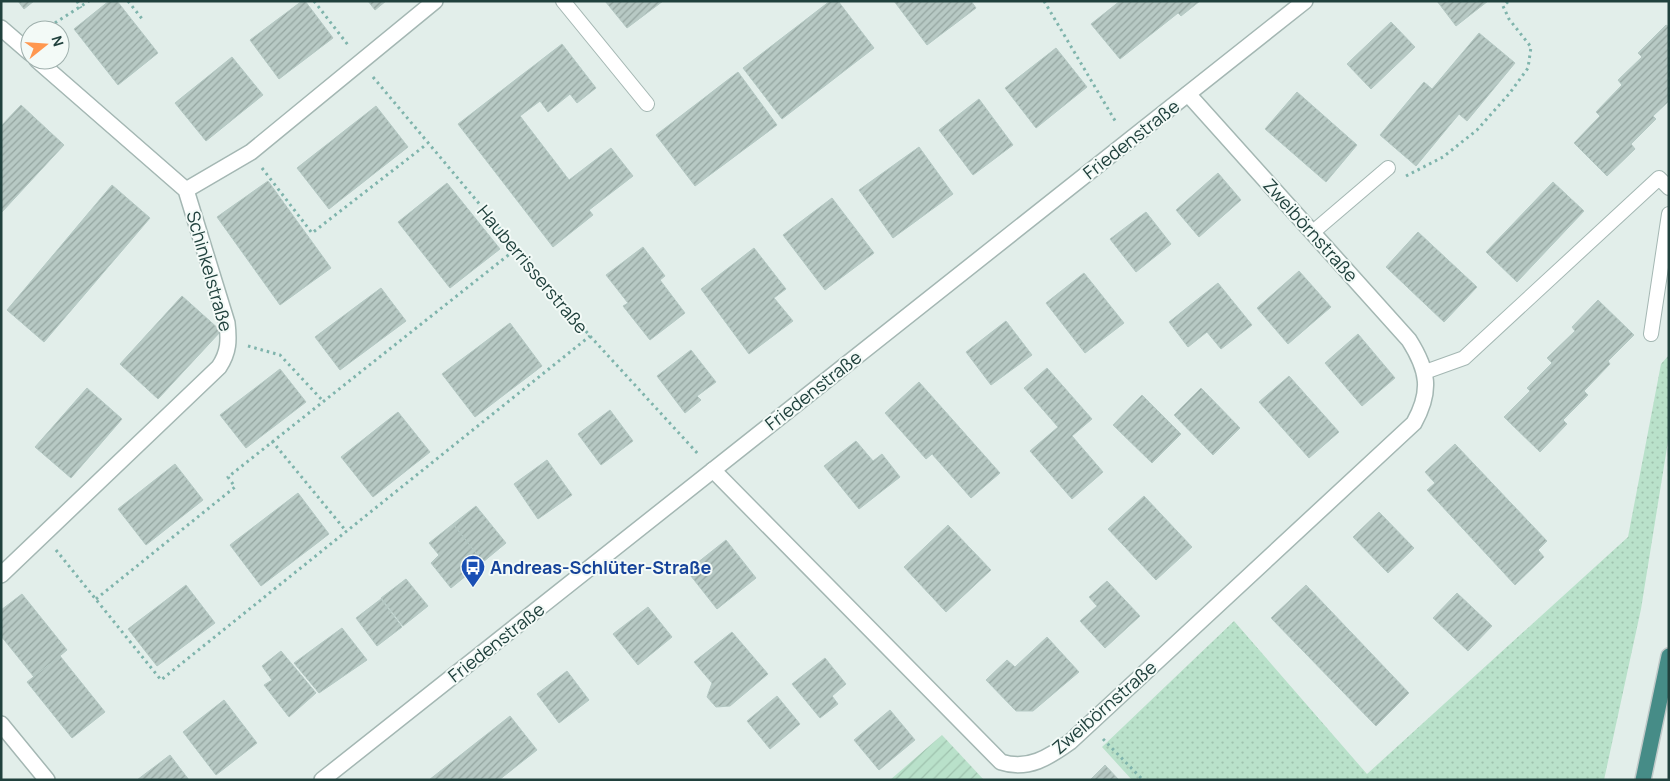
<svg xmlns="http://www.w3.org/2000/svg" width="1670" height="781" viewBox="0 0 1670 781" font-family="Manrope,sans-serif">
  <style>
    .grass { fill: url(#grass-dots) }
    .garden { fill: url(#garden-furrows) }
    .building { fill: url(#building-hatch); stroke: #b4c8c3 }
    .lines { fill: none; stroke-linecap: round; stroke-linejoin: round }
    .service-casing { stroke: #a4b7b3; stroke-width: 16 }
    .minor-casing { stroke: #a4b7b3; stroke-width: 18 }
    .trunk-casing { stroke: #c1cac9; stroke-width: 18 }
    .path { stroke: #7fb4ac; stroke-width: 3; stroke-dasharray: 2.5 4; stroke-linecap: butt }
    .service { stroke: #fff; stroke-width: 14 }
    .minor { stroke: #fff; stroke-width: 15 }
    .trunk { stroke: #468c87; stroke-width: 15 }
    .labels { text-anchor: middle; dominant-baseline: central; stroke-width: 4; stroke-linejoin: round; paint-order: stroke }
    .street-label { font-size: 18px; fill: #20413d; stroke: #f3faf7 }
    .transit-label { font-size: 18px; font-weight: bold; fill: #164399; stroke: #f3faf7; text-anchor: start }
  </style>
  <defs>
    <pattern id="grass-dots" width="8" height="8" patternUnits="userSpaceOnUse" patternTransform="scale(1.25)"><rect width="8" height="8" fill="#b9e1ca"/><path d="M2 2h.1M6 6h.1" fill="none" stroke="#9fc2ae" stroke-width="1.8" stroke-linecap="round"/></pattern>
    <pattern id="garden-furrows" width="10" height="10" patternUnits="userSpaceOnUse" patternTransform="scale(1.25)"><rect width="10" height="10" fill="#b9e1ca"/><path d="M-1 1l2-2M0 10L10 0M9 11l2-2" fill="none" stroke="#9fc2ae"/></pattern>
    <pattern id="building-hatch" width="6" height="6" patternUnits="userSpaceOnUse" patternTransform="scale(1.25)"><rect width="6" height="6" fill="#b7c9c4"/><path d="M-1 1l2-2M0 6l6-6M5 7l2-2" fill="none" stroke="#94a5a0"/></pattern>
  </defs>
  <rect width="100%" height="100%" fill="#e2eeea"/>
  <!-- grass -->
  <path class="grass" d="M1669,355V435L1641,609L1604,780H1132L1102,747L1234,621L1367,774L1628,537L1661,364Z"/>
  <!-- garden -->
  <path class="garden" d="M942,735L984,780H890Z"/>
  <!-- building -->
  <g class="building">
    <path d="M18,1H34L24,9Z"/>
    <path d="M109,1H117L158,53L118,85L74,29Z"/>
    <path d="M302,1H305L333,38L279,79L250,40Z"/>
    <path d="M368,1H386L375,10Z"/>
    <path d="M605,1H663L627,28Z"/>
    <path d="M830,1H838L874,48L782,119L743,68Z"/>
    <path d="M894,1H971L976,8L927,45Z"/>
    <path d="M1120,1H1200L1181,16L1178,13L1120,59L1091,24Z"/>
    <path d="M1437,1H1488L1456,26Z"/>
    <path d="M1391,22L1415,47L1371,89L1347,64Z"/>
    <path d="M1666,25L1669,27V101L1653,116L1656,119L1631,144L1635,149L1607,176L1574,143L1600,116L1596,112L1622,85L1618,80L1642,57L1638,53Z"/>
    <path d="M1479,33L1515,63L1467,121L1459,114L1416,166L1380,135L1424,82L1432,89Z"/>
    <path d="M562,44L596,88L577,103L570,94L548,112L540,101L520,116L569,180L611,148L633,176L589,210L593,215L553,247L458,124Z"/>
    <path d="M1056,48L1087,87L1036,128L1005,88Z"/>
    <path d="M232,57L263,95L206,141L175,103Z"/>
    <path d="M738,72L777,125L695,186L656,135Z"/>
    <path d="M1297,92L1357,145L1326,182L1265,129Z"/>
    <path d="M979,99L1013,145L973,175L939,130Z"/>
    <path d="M21,105L64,145L1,213V126Z"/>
    <path d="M376,106L408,147L329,209L297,168Z"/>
    <path d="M919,147L953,194L893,238L859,190Z"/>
    <path d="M1218,173L1241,200L1199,237L1176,210Z"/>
    <path d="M268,181L331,268L280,305L217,217Z"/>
    <path d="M1553,182L1584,211L1517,282L1486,252Z"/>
    <path d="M447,183L500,249L450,288L398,222Z"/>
    <path d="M112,185L150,218L44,342L7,310Z"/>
    <path d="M832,198L874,253L825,290L783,235Z"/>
    <path d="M1146,212L1171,244L1136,272L1110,239Z"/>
    <path d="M1418,232L1477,287L1444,322L1386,267Z"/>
    <path d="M643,247L665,276L660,280L685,313L650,340L623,306L628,303L606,275Z"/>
    <path d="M754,248L786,289L774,298L793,321L749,354L701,289Z"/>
    <path d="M1299,271L1331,307L1288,344L1257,308Z"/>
    <path d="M1084,273L1124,323L1085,353L1046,303Z"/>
    <path d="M1218,283L1252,325L1221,349L1207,332L1188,347L1169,322Z"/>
    <path d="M381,288L406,321L340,370L315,337Z"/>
    <path d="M182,296L221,331L158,399L120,364Z"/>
    <path d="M1598,300L1634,335L1608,361L1610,364L1584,391L1588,395L1563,420L1567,424L1540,452L1504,417L1530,391L1527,388L1552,363L1547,358L1575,331L1572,327Z"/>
    <path d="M1006,321L1032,355L991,385L966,352Z"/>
    <path d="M510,323L542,366L475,417L442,374Z"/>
    <path d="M1358,334L1395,378L1362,406L1325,363Z"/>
    <path d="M691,350L716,382L697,396L701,400L685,413L657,376Z"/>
    <path d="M1047,368L1092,419L1072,436L1103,472L1072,499L1030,451L1058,427L1024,388Z"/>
    <path d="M280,369L306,402L246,448L220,415Z"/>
    <path d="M1289,376L1339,432L1309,458L1259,402Z"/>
    <path d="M919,382L1000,473L971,498L932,454L926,459L885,413Z"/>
    <path d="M87,388L122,419L71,478L35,447Z"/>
    <path d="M1201,388L1240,428L1213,455L1174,415Z"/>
    <path d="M1142,395L1181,434L1152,463L1113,425Z"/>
    <path d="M610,410L633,441L601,465L578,434Z"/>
    <path d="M398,412L430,452L373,497L341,457Z"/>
    <path d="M856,441L873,461L882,454L900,477L859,509L824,466Z"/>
    <path d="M1455,444L1547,541L1538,550L1544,557L1515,585L1427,490L1435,483L1425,472Z"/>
    <path d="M547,460L572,495L538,519L514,484Z"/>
    <path d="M175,464L203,500L146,545L118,509Z"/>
    <path d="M298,493L329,534L261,586L230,545Z"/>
    <path d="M1144,496L1192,547L1156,580L1108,529Z"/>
    <path d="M476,506L506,543L483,562L453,524Z"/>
    <path d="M1379,512L1414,548L1388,573L1353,537Z"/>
    <path d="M453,524L483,562L451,588L431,563L439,555L429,543Z"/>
    <path d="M948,525L991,570L946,612L904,567Z"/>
    <path d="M726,540L756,578L717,609L687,571Z"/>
    <path d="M406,579L428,606L403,626L381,598Z"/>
    <path d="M1107,581L1140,616L1105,648L1080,621L1097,606L1089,597Z"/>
    <path d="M186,585L215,623L157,666L128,629Z"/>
    <path d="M1306,585L1409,693L1376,726L1271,618Z"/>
    <path d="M1457,593L1492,626L1468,651L1433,618Z"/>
    <path d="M22,594L67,650L34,677L1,636V610Z"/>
    <path d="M381,599L402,627L377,646L356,618Z"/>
    <path d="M648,607L672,637L638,665L613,634Z"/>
    <path d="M342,628L367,660L319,693L294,663Z"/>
    <path d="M732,632L768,674L730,706L716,707L707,697L712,683L694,662Z"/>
    <path d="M1047,637L1079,672L1033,711H1016L986,680L1007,660L1015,667Z"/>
    <path d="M281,651L316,693L289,717L264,685L272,680L262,666Z"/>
    <path d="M60,656L105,712L72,738L27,682Z"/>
    <path d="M825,658L846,684L832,696L838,704L820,718L792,684Z"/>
    <path d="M567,671L589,700L559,723L537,694Z"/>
    <path d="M777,696L800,724L770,749L747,721Z"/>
    <path d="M224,700L257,743L216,775L183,732Z"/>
    <path d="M890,710L915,740L879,770L854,740Z"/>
    <path d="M510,716L537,750L499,780H429Z"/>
    <path d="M170,755L189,780H137Z"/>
    <path d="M1105,765L1119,780H1090Z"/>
  </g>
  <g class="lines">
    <defs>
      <g id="service">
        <path d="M563,1L647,104"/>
        <path d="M1313,232L1388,168"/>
        <path d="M1651,334L1669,214"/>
        <path d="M1425,372L1464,358L1659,178L1669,188"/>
      </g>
      <g id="minor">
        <path d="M1,28L30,53"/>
        <path d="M186,190L251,152L435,1"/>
        <path d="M713,470L1001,762C1028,771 1049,757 1070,742L1414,423C1432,391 1428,370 1409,340L1188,94"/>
        <path d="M1,575L219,367C229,352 229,340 227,323L186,190L37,60"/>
        <path d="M1,724L47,780"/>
        <path d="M322,780L1305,1"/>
      </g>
      <path id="trunk" d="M1643,780L1669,656"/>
    </defs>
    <!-- service casing -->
    <use href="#service" class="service-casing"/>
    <!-- minor casing -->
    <use href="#minor" class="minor-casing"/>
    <!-- trunk casing -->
    <use href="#trunk" class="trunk-casing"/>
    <!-- path -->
    <g class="path">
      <path d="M77,1L81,8"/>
      <path d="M128,1L143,20"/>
      <path d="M314,1L348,45"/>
      <path d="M1044,1L1117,124"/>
      <path d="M44,30L89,1"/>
      <path d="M373,77L590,336L699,455"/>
      <path d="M262,168L312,233L427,144"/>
      <path d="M1406,176L1443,157L1477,130L1509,94L1528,68L1531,47L1509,19L1503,6L1509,1"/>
      <path d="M248,346L280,355L323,401"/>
      <path d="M272,441L346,531"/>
      <path d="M56,550L161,680L590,336"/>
      <path d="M96,599L235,487L228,477L516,249"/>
      <path d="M1103,739L1143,780"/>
    </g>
    <!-- service -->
    <use href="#service" class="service"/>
    <!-- minor -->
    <use href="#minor" class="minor"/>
    <!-- trunk -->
    <use href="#trunk" class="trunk"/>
  </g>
  <!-- icons -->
  <defs>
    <symbol id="bus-pin" viewBox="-11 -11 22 30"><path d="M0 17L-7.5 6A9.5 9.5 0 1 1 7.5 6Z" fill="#1a4fb4" stroke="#f3faf7"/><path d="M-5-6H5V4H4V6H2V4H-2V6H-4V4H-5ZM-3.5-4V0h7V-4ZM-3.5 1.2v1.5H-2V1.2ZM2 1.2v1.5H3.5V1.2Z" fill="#fff"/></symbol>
  </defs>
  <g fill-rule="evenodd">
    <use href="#bus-pin" x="459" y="553" width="28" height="38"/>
  </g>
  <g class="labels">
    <!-- street labels -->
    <g class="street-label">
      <text transform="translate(1131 139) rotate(-38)">Friedenstraße</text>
      <text transform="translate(1311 230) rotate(48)">Zweibörnstraße</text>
      <text transform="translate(533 269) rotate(50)">Hauberrisserstraße</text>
      <text transform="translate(210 271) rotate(74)">Schinkelstraße</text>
      <text transform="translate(813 390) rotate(-38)">Friedenstraße</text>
      <text transform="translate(496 642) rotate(-38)">Friedenstraße</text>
      <text transform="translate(1104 707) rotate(-41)">Zweibörnstraße</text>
    </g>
    <!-- transit labels -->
    <g class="transit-label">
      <text x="490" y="567">Andreas-Schlüter-Straße</text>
    </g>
  </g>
  <!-- border -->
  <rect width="1670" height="781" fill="none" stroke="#20413d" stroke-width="5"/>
  <!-- north arrow -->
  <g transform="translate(45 45) rotate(73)"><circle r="24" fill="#f3faf7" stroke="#9fb0ad"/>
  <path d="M0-4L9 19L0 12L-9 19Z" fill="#ff974f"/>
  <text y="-8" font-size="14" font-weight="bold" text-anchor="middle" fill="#20413d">N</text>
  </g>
</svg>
